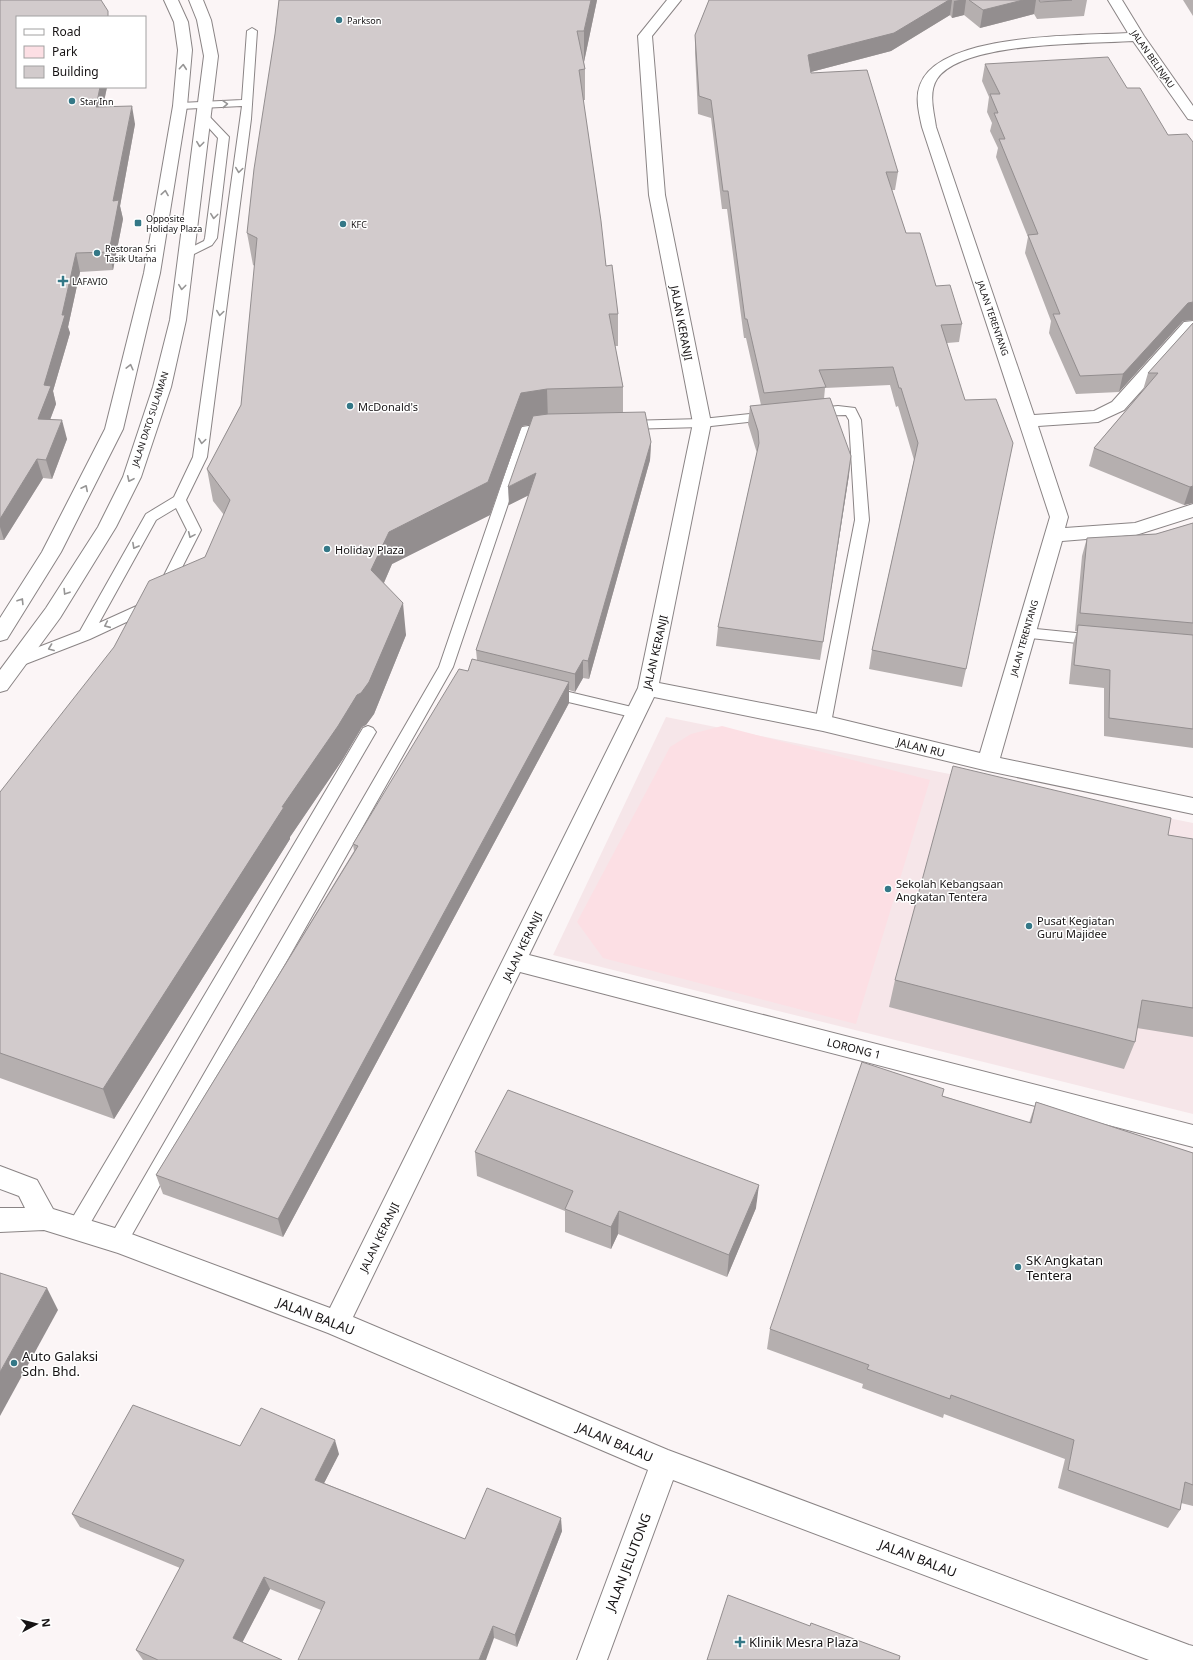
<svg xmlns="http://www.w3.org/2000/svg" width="1193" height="1660" viewBox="0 0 1193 1660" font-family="'Noto Sans',sans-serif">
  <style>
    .built { fill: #f6e6e9 }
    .green { fill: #fcdfe4 }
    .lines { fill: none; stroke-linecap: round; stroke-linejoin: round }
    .service-casing { stroke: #8a8485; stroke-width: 2 }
    .minor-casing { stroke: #8a8485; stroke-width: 2 }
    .tertiary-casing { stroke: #8a8485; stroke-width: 2 }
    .service { fill: #fff; fill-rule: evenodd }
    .minor { fill: #fff; fill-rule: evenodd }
    .tertiary { fill: #fff; fill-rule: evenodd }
    .wall { fill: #b5afaf }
    .shaded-wall { fill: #938e8f }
    .building { fill: #d2cbcc; stroke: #938e8f }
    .oneway { stroke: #969595 }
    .poi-dot { fill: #347887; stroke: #fff; stroke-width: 1.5 }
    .labels { text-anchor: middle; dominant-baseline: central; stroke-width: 3; stroke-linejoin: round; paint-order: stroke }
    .far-poi-label { font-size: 9px; fill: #161314; stroke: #fff; text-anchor: start }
    .far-street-label { font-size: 9px; fill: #161314; stroke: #fff }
    .street-label { font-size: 11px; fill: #161314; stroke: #fff }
    .poi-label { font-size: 11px; fill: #161314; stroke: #fff; text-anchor: start }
    .near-poi-label { font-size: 13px; fill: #161314; stroke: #fff; text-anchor: start }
    .near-street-label { font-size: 13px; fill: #161314; stroke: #fff }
  </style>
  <rect width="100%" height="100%" fill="#fbf5f6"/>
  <!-- built -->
  <path class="built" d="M666,717L1193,823V1114L553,955Z"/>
  <!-- green -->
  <path class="green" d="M722,726L930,780L856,1024L603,958L577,922L670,747L691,734Z"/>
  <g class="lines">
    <defs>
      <g id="service">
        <path d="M252,28L257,31L251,119L207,457L186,500L201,530L163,605L90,639L23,665L18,666L13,665L11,661L13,657L80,631L146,514L174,497L193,457L242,106L180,109L175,106L180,103L242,100L247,31ZM176,508L187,530L152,599L99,623L156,520Z"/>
        <path d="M203,113L207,114L229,137L217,238L212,245L186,258L182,256L180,254L182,252L204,241L205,238L218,138L198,116Z"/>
        <path d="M838,406L855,408L861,420L869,520L831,723L828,727L823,729L818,727L815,723L855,520L849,420L846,415L813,416L808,415L807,412L808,409Z"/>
        <path d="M770,412L775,413L776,416L775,419L702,427L626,429L621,428L619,425L621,422L626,421L702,419Z"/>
        <path d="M548,423L553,424L555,427L553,430L532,433L453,667L125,1247L118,1250L111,1247L108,1241L111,1235L439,667L520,430L522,427Z"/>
        <path d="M1026,628L1096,635L1101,636L1103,640L1101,644L1096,645L1021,637L1019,633L1021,629Z"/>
        <path d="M548,687L636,708L641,709L644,713L641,717L636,718L543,696L541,692L543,688Z"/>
        <path d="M368,726L373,728L376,732L84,1234L77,1237L70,1234L68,1228L70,1222L363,728Z"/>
      </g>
      <path id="minor" d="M667,0H681L652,36L665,195L711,423L659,683L823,715L980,753L1050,517L922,127C919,113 915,98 920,85C939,32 1081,36 1128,33L1108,0H1122L1144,36L1193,106V120L1188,119L1133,41C1090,44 962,41 937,79C928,93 934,112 936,127L1034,415L1094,411L1112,402L1184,322L1193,321V333L1124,410L1098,422L1038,426L1068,517L1065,528L1135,523L1193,504V517L1136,535L1062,541L1000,758L1193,798V814L988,771L823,731L654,697L529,955L1193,1125V1147L520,972L353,1317L668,1450L1189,1645L1193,1646V1660H1149L673,1480L607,1660H577L648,1470L328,1333L118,1253L44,1230L0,1232V1208H25L19,1196L0,1189V1166L37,1180L53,1209L118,1229L330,1308L638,688L693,423L649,195L638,36Z"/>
      <g id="tertiary">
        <path d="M164,0H178L188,22L192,50L187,106L160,273L123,429L61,552L7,639L0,641V618L42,552L105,429L144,273L173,106L178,50L174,22Z"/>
        <path d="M189,0H203L211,20L218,56L186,320L171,387L141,477L116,527L60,618L7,690L0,692V670L46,608L98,527L123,477L153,387L170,320L204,56L197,20Z"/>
      </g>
    </defs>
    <!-- service casing -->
    <use href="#service" class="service-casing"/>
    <!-- minor casing -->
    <use href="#minor" class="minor-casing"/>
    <!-- tertiary casing -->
    <use href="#tertiary" class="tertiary-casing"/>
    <!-- service -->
    <use href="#service" class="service"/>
    <!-- minor -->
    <use href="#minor" class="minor"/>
    <!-- tertiary -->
    <use href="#tertiary" class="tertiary"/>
  </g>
  <!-- wall -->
  <g class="wall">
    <path d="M0,0L17,87H107L103,107L135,124L120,206L123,219L113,270L80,272L68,327L70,333L53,391L56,404L50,420L67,439L52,479L43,478L4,540H0Z"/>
    <path d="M279,0H597L584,62L585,69V100H583L606,266L618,314V346H615L623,387V412L651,442L650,460L589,679L583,678L575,692L569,690V703L283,1237L163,1194L156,1175L354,851L353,844L468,671L477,660L476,650L529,495L509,505L530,424L522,426L490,515L392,564L384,583L406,635L374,714L366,725L362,727L343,759L290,837V839L114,1119L0,1078V792L205,557L224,515L213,501L207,469L241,405L255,266L253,265L247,233L275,34Z"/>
    <path d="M709,0H1087L1084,16L1037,19L1034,14L980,28L964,15L952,18L950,15L891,51L811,72V73L898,172L895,190H891L906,233L936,286L962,324L959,342L947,343L966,669L962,687L869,669L872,650L914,460L898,406L896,407L890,385L825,388L824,399L849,475L820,660L716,646L718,627L757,452L756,450L748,424L750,406L761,405L746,338H744L727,209H722L711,118L698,114L695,53V35Z"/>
    <path d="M1183,0H1193V16Z"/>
    <path d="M985,64L1127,88L1168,135L1193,142V320L1183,321L1119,392L1076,394L1049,333L1051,321L1025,253L1028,237L996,157L998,148L990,131L992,123L987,112L989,97L982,81Z"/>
    <path d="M1193,323V503L1184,505L1089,466L1094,448L1143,390L1148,373Z"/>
    <path d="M1193,523V748L1104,736V688L1069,684L1073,644L1077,631H1075L1082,556L1087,538L1156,534Z"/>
    <path d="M1168,835L1193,839V1037L1137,1028L1135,1042L1124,1069L889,1007L895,980Z"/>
    <path d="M943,1096L1029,1123L1036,1102L1193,1153V1506L1181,1503L1180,1510L1168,1528L1058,1488L1065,1459L944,1414L943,1418L862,1388L863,1384L767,1349L770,1329Z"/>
    <path d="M475,1152L756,1208L727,1277L618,1234L611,1249L565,1232V1211L477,1176Z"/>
    <path d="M240,1446L339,1454L324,1483L465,1539L562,1531L517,1647L494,1638L321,1610L270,1589L242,1642L282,1660H143L136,1650L180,1568L80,1527L72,1514Z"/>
  </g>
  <!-- shaded-wall -->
  <g class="shaded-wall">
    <path d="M591,0H597L584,62V31Z"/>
    <path d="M949,0H952L950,15L891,51L807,73L808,55Z"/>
    <path d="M959,0H966L964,15L952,18L954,1Z"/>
    <path d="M1023,0H1036L1034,14L980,28L983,10Z"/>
    <path d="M100,87H107L99,125L96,107Z"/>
    <path d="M132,106L135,124L120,206L123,219L113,270L109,252L113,201Z"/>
    <path d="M76,253L80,272L68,327L70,333L53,391L56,404L43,438L38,419L44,385L62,315Z"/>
    <path d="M1193,302V320L1183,321L1119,392L1123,374L1188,303Z"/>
    <path d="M547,389L548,422L522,426L490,515L392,564L375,603L371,570L389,532L521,393Z"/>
    <path d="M62,420L67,439L52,479L46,460Z"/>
    <path d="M651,442L650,460L589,679L588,661Z"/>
    <path d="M851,456L849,475L820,660L823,642Z"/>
    <path d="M37,459L43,478L4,540L0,527V519Z"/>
    <path d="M536,473L537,491L509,505L508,487Z"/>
    <path d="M1193,486V503L1184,505L1190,487Z"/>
    <path d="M403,603L406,635L374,714L366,725L362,727L343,759L290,837V839L114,1119L103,1089L282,807Z"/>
    <path d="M583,660V678L575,692V674Z"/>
    <path d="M569,682V703L283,1237L278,1219Z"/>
    <path d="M759,1185L756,1208L727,1277L729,1255Z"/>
    <path d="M619,1211L618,1234L611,1249V1227Z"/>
    <path d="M47,1288L58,1310L0,1416V1372Z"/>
    <path d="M335,1440L339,1454L319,1493L315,1480Z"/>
    <path d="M561,1518L562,1531L517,1647L515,1635Z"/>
    <path d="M264,1577L270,1589L239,1649L233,1638Z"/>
    <path d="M493,1626L494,1638L486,1660H479Z"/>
  </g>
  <!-- building -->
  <g class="building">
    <path d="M0,0H101L108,11V17H17V87H100L96,107L132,106L113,201L119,200L109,252L76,253L62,315H65L44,385L51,386L38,419L62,420L46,460L37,459L0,519Z"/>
    <path d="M279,0H591L584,31H577L585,69L579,70L601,221L606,266L612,265L618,314H609L623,387L547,389L521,393L488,482L389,532L371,570L403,603L369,682L361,693L357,695L338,726L282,807H284L103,1089L0,1053V792L114,647L149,581L205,557L230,500L207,469L241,405L257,238L247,233L254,169L275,34Z"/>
    <path d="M709,0H949L894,33L808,55L811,73L867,70L898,172H886L906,233H920L936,286L950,285L962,324L941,325L965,400L996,399L1013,443L966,669L872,650L918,443L901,388H899L893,367L819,370L826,387L764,393L747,319H745L728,191H723L711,100L699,96L695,35Z"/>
    <path d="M969,0H1023L983,10Z"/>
    <path d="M1039,0H1072L1040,2Z"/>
    <path d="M1108,57L1127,88H1140L1168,135L1187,134L1193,142V302L1188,303L1123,374L1080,376L1053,314H1060L1028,235L1038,234L999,139H1005L994,113H998L990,94H1000L985,64Z"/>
    <path d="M1193,323V486L1190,487L1094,448L1158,373H1148Z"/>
    <path d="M830,398L851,456L823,642L718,627L759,443L758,431L750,406Z"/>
    <path d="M645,412L651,442L588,661L583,660L575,674L476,650L536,473L508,487L533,416L548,414Z"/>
    <path d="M1193,523V623L1080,613L1087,538L1156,534Z"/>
    <path d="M1078,625L1193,635V729L1109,718L1110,670L1074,665Z"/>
    <path d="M472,659L569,682L278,1219L156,1175L358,846L353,844L459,669L468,671Z"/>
    <path d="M953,766L1171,818L1168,835L1193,839V1008L1142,1000L1135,1042L895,980Z"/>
    <path d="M862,1062L944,1089L942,1096L1031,1123L1036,1102L1193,1153V1485L1185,1482L1180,1510L1068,1470L1074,1440L951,1395L950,1399L867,1369L869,1365L770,1329Z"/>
    <path d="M508,1090L759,1185L729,1255L619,1211L611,1227L565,1209L573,1191L475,1152Z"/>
    <path d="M0,1273L47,1288L0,1372Z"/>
    <path d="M133,1405L240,1446L261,1408L335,1440L315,1480L465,1539L487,1488L561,1518L515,1635L493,1626L479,1660H298L325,1602L264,1577L233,1638L282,1660H158L136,1650L184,1560L72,1514Z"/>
    <path d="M728,1595L810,1626L811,1623L900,1656L899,1660H707Z"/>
  </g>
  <!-- one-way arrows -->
  <defs><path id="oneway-chevron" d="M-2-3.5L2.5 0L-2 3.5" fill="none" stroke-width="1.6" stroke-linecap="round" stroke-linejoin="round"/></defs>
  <g class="oneway">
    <use href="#oneway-chevron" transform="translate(183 67) rotate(-85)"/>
    <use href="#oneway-chevron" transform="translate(225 104) rotate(-3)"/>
    <use href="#oneway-chevron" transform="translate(200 144) rotate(97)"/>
    <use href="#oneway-chevron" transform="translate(239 170) rotate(98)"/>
    <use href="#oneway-chevron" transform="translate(165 193) rotate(-81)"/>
    <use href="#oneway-chevron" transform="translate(214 216) rotate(97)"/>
    <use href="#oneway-chevron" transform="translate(182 287) rotate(97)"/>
    <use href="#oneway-chevron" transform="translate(220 313) rotate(98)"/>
    <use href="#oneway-chevron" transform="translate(130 367) rotate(-76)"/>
    <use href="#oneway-chevron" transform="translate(202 441) rotate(98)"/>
    <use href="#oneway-chevron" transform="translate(130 479) rotate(115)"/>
    <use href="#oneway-chevron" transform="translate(85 488) rotate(-63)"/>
    <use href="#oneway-chevron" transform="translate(191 535) rotate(114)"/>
    <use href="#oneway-chevron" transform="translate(135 546) rotate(119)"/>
    <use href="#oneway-chevron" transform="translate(66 592) rotate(122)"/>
    <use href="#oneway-chevron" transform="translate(21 601) rotate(-58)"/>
    <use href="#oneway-chevron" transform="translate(107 625) rotate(156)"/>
    <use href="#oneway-chevron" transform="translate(51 648) rotate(159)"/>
  </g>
  <!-- markers -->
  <g class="poi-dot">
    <circle cx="339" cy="20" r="4"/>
    <circle cx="72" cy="101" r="4"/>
    <rect x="134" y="219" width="8" height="8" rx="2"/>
    <circle cx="343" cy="224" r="4"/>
    <circle cx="97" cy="253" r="4"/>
    <path d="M61 275h4v4h4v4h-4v4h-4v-4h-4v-4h4z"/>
    <circle cx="350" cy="406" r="4"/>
    <circle cx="327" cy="549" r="4"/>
    <circle cx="888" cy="889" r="4"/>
    <circle cx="1029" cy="926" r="4"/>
    <circle cx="1018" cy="1267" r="4"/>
    <circle cx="14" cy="1363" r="4"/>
    <path d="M738 1636h4v4h4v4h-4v4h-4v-4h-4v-4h4z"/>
  </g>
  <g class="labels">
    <!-- far-poi labels -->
    <g class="far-poi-label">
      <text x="347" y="20">Parkson</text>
      <text x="80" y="101">Star Inn</text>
      <text x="146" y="218">Opposite<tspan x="146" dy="10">Holiday Plaza</tspan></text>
      <text x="351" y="224">KFC</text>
      <text x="105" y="248">Restoran Sri<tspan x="105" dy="10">Tasik Utama</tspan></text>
      <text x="72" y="281">LAFAVIO</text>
    </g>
    <!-- far-street labels -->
    <g class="far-street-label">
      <text transform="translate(1153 59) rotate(55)">JALAN BELINJAU</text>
      <text transform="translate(993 318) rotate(71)">JALAN TERENTANG</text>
      <text transform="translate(150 419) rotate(-72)">JALAN DATO SULAIMAN</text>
      <text transform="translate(1024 638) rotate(-74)">JALAN TERENTANG</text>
    </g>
    <!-- street labels -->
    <g class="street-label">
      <text transform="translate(682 323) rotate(79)">JALAN KERANJI</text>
      <text transform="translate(655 652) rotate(-77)">JALAN KERANJI</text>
      <text transform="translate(921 747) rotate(14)">JALAN RU</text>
      <text transform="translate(522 946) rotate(-64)">JALAN KERANJI</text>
      <text transform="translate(854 1048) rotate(14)">LORONG 1</text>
      <text transform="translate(379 1237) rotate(-64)">JALAN KERANJI</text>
    </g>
    <!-- poi labels -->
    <g class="poi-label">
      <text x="358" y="406">McDonald's</text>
      <text x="335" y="549">Holiday Plaza</text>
      <text x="896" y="883">Sekolah Kebangsaan<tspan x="896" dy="13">Angkatan Tentera</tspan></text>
      <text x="1037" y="920">Pusat Kegiatan<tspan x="1037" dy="13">Guru Majidee</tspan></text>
    </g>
    <!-- near-poi labels -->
    <g class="near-poi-label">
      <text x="1026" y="1260">SK Angkatan<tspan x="1026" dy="15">Tentera</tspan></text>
      <text x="22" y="1356">Auto Galaksi<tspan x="22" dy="15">Sdn. Bhd.</tspan></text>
      <text x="749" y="1642">Klinik Mesra Plaza</text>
    </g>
    <!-- near-street labels -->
    <g class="near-street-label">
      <text transform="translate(316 1316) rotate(21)">JALAN BALAU</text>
      <text transform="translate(615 1442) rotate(23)">JALAN BALAU</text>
      <text transform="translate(918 1558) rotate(21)">JALAN BALAU</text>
      <text transform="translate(628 1562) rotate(-69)">JALAN JELUTONG</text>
    </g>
  </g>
  <!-- legend -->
  <rect x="16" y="16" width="130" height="72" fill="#ffffff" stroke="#a2a1a1"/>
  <rect x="24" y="29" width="20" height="6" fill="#ffffff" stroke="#a2a1a1"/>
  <text x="52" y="36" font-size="12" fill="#161314">Road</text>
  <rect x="24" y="46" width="20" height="12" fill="#fcdfe4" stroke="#a2a1a1"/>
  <text x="52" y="56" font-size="12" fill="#161314">Park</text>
  <rect x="24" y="66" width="20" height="12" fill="#d2cbcc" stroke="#a2a1a1"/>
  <text x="52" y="76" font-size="12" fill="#161314">Building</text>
  <!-- north arrow -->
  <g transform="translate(36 1624) rotate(83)" stroke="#ffffff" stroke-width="3" paint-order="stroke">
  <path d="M0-3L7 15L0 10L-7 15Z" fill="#161314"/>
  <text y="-6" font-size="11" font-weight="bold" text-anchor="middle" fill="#161314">N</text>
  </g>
</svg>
